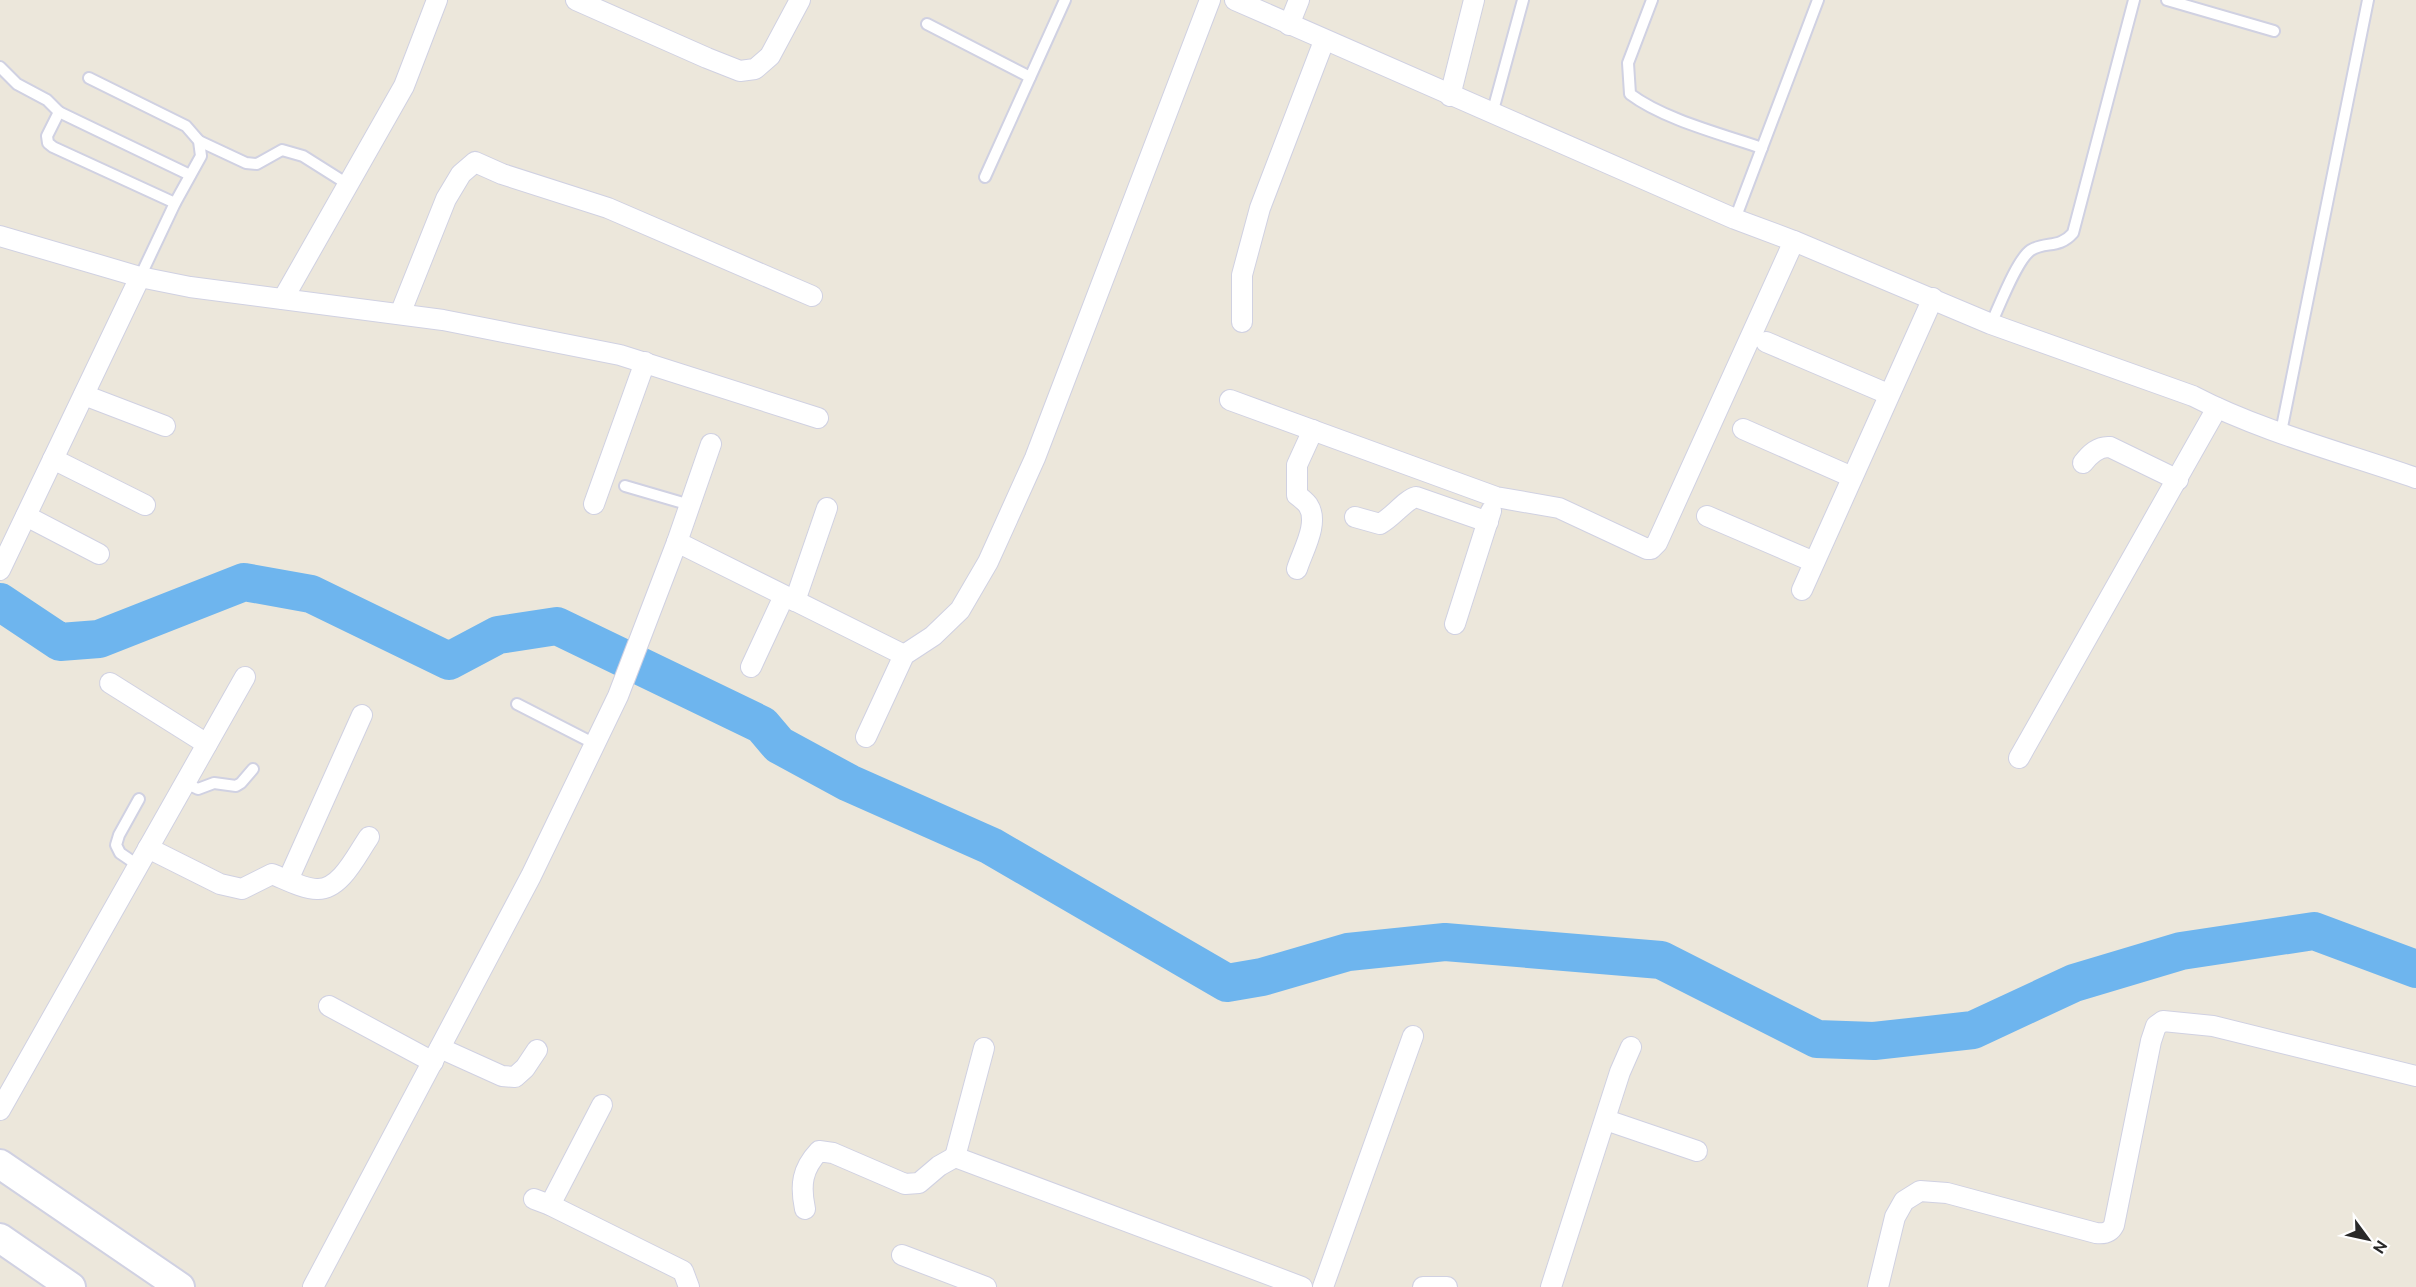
<svg xmlns="http://www.w3.org/2000/svg" width="2416" height="1287" viewBox="0 0 2416 1287" font-family="Ubuntu,sans-serif">
  <style>
    .lines { fill: none; stroke-linecap: round; stroke-linejoin: round }
    .river { stroke: #6eb5ee; stroke-width: 38 }
    .lane-casing { stroke: #d0d1e2; stroke-width: 14 }
    .street-casing { stroke: #d0d1e2; stroke-width: 22 }
    .secondary-casing { stroke: #d0d1e2; stroke-width: 32 }
    .lane { stroke: #fff; stroke-width: 10 }
    .street { stroke: #fff; stroke-width: 20 }
    .secondary { stroke: #fff; stroke-width: 28 }
  </style>
  <rect width="100%" height="100%" fill="#ece7db"/>
  <g class="lines">
    <!-- river -->
    <path class="river" d="M0,602L60,642L99,639L244,582L311,594L449,661L498,635L557,626L762,725L779,745L849,783L991,846L1227,983L1262,977L1348,952L1445,942L1661,960L1817,1039L1874,1041L1973,1030L2074,983L2181,951L2314,931L2416,969"/>
    <defs>
      <g id="lane">
        <path d="M1652,0L1628,63L1630,94C1663,119 1721,134 1762,148"/>
        <path d="M2167,0L2274,31"/>
        <path d="M927,24L1030,77"/>
        <path d="M0,67L17,84L47,100L59,112L47,136L48,143L53,147L175,203"/>
        <path d="M89,78L186,126L199,141L201,156L175,203L140,277"/>
        <path d="M59,112L190,175"/>
        <path d="M1492,114L1523,0"/>
        <path d="M199,141L246,163L257,164L282,150L303,156L349,185"/>
        <path d="M985,177L1065,0"/>
        <path d="M1735,219L1818,0"/>
        <path d="M1991,324C1999,307 2017,259 2031,250C2046,241 2059,249 2073,233L2134,0"/>
        <path d="M2281,432L2368,0"/>
        <path d="M625,486L690,505"/>
        <path d="M517,704L595,744"/>
        <path d="M185,783L198,789L214,783L236,786L241,783L253,769"/>
        <path d="M139,866L120,853L116,845L119,835L139,799"/>
      </g>
      <g id="street">
        <path d="M576,0L707,58L740,71L755,69L770,56L800,0"/>
        <path d="M1235,0L1735,219L1794,241L1991,324L2193,396C2260,431 2344,453 2416,478"/>
        <path d="M1289,25L1299,0"/>
        <path d="M1450,96L1474,0"/>
        <path d="M0,236L140,277L190,287L443,320L620,355L818,418"/>
        <path d="M283,299L404,86L437,0"/>
        <path d="M400,314L446,199L461,174L475,162L502,174L608,208L812,296"/>
        <path d="M1242,322V275L1260,208L1324,41"/>
        <path d="M1766,342L1888,394"/>
        <path d="M84,395L165,426"/>
        <path d="M1230,400L1496,497L1559,508L1647,549H1651L1657,543L1794,241"/>
        <path d="M1743,429L1852,477"/>
        <path d="M53,459L145,505"/>
        <path d="M2083,463C2090,454 2098,446 2110,447L2178,480"/>
        <path d="M594,504L645,362"/>
        <path d="M26,516L99,554"/>
        <path d="M1707,516L1814,562"/>
        <path d="M1355,517L1380,524C1393,517 1405,500 1416,497L1488,522"/>
        <path d="M677,542L711,444"/>
        <path d="M1297,569C1302,552 1320,523 1308,505C1305,501 1301,498 1297,495V465L1313,430"/>
        <path d="M0,570L140,277"/>
        <path d="M1802,590L1933,298"/>
        <path d="M795,601L827,508"/>
        <path d="M1455,624L1491,511"/>
        <path d="M751,667L784,596"/>
        <path d="M110,683L207,744"/>
        <path d="M866,737L904,655L933,636L960,610L988,562L1035,458L1210,0"/>
        <path d="M2019,758L2217,408"/>
        <path d="M148,848L220,884L242,889L272,874C285,879 303,889 317,889C341,890 357,854 369,837"/>
        <path d="M288,880L362,715"/>
        <path d="M329,1006L433,1062"/>
        <path d="M440,1048L502,1076L515,1077L525,1068L537,1050"/>
        <path d="M0,1110L245,677"/>
        <path d="M1606,1120L1697,1151"/>
        <path d="M955,1157L984,1048"/>
        <path d="M534,1199L550,1205L683,1271L689,1287"/>
        <path d="M550,1205L602,1105"/>
        <path d="M805,1209C800,1185 802,1169 819,1151L833,1153L905,1184L919,1183L939,1166L955,1157L1302,1287"/>
        <path d="M902,1255L986,1287"/>
        <path d="M313,1287L531,876L618,696L677,542L904,655"/>
        <path d="M1323,1287L1413,1036"/>
        <path d="M1423,1287H1447"/>
        <path d="M1551,1287L1620,1072L1631,1047"/>
        <path d="M1878,1287L1895,1217L1904,1201L1920,1191L1947,1193L2096,1233C2104,1234 2110,1233 2114,1225L2151,1041L2156,1026L2163,1021L2213,1026L2416,1076"/>
      </g>
      <g id="secondary">
        <path d="M0,1164L180,1287"/>
        <path d="M0,1238L71,1287"/>
      </g>
    </defs>
    <!-- lane casing -->
    <use href="#lane" class="lane-casing"/>
    <!-- street casing -->
    <use href="#street" class="street-casing"/>
    <!-- secondary casing -->
    <use href="#secondary" class="secondary-casing"/>
    <!-- lane -->
    <use href="#lane" class="lane"/>
    <!-- street -->
    <use href="#street" class="street"/>
    <!-- secondary -->
    <use href="#secondary" class="secondary"/>
  </g>
  <!-- north arrow -->
  <g transform="translate(2368 1239) rotate(123)" stroke="#ffffff" stroke-width="4.5" paint-order="stroke">
  <path d="M0-4.5L10 22L0 15L-10 22Z" fill="#292929"/>
  <text y="-9" font-size="16" font-weight="bold" text-anchor="middle" fill="#292929">N</text>
  </g>
</svg>
